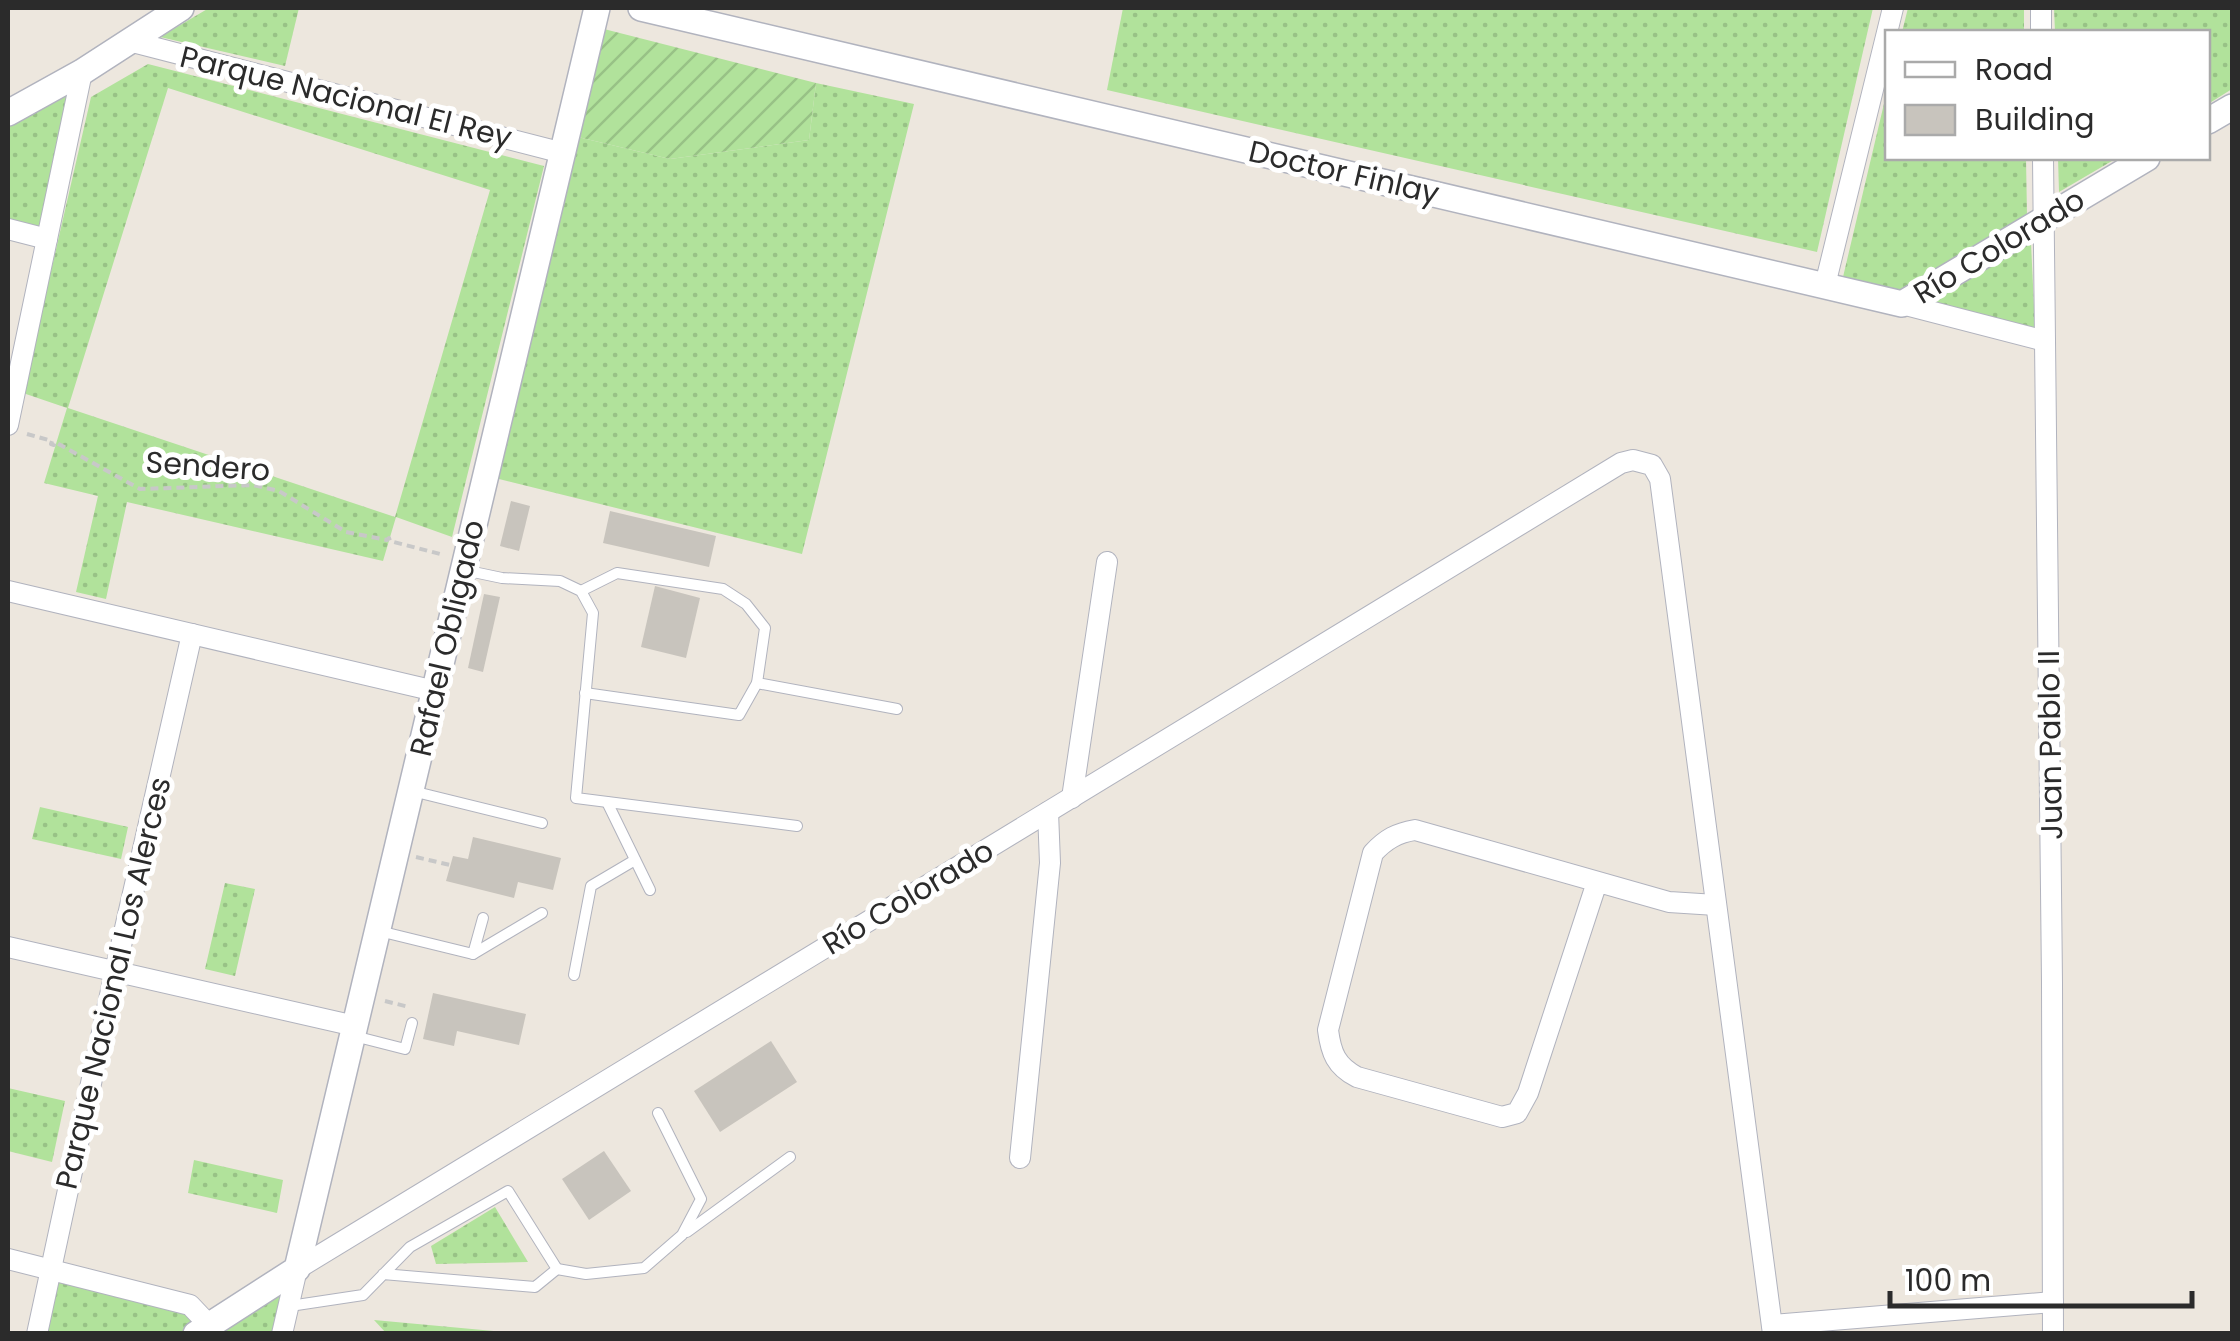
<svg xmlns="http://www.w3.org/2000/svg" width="2240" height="1341" viewBox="0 0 2240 1341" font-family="Poppins,sans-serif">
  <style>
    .grass { fill: url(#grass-dots); fill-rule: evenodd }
    .garden { fill: url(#garden-furrows) }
    .building { fill: #c8c4bd }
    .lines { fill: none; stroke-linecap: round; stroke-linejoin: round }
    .service-casing { stroke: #b1b3be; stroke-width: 12 }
    .minor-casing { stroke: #b1b3be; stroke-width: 22 }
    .tertiary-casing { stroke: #b1b3be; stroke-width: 28 }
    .path { stroke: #c8c8c8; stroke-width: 4; stroke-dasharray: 8 5; stroke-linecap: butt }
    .service { stroke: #fff; stroke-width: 10 }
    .minor { stroke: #fff; stroke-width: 20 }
    .tertiary { stroke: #fff; stroke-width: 25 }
    .labels { text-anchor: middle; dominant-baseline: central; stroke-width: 10; stroke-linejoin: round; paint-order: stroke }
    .street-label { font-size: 30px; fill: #2b2b2b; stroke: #fff }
  </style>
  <defs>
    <pattern id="grass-dots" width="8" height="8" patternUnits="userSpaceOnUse" patternTransform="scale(2.5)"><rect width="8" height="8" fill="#b1e29b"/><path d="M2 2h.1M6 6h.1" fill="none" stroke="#98c286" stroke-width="1.8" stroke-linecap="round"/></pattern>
    <pattern id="garden-furrows" width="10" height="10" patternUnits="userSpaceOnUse" patternTransform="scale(2.5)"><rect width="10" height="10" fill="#b1e29b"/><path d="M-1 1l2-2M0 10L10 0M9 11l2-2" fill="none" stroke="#98c286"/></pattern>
  </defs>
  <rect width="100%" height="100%" fill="#ede7de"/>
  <!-- grass -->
  <g class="grass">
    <path d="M209,8H299L285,66L160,37Z"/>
    <path d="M1123,8H1873L1817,252L1107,90Z"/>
    <path d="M1908,8H2024V32H1902Z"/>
    <path d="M2054,8H2232V89L2208,104V32H2055Z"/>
    <path d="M148,64L544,166L452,537L396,517L383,561L127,502L106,599L76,592L98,496L44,483L67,408L23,393L91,97ZM168,88L490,190L395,517L68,408Z"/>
    <path d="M816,83L914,104L802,554L495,478L578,137L670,159L809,140Z"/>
    <path d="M71,89L43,233L8,224V124Z"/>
    <path d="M1887,91L1888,158H2026L2027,215L1899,290L1843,277Z"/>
    <path d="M2058,158H2117L2059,192Z"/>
    <path d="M2031,243L2035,328L1929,301Z"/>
    <path d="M40,807L128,827L121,859L32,839Z"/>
    <path d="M225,883L255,889L235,976L205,969Z"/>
    <path d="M8,1088L65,1101L52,1162L8,1151Z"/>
    <path d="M194,1160L283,1180L277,1213L188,1193Z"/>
    <path d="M495,1207L528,1262L436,1264L431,1246Z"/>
    <path d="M55,1278L188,1310L197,1323L181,1333L44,1334Z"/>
    <path d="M286,1288L276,1333L213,1334Z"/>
    <path d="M374,1320L515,1333H386Z"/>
  </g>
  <!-- garden -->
  <path class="garden" d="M604,29L816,83L809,140L670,159L578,137Z"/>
  <!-- building -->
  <g class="building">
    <path d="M511,501L530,506L519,551L500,546Z"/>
    <path d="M610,511L716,536L709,567L603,543Z"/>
    <path d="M655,586L700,598L686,658L641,647Z"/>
    <path d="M484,594L500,597L483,672L468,668Z"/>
    <path d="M473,837L561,858L553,890L518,882L514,898L446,881L453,856L468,859Z"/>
    <path d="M433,993L526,1014L519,1045L457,1031L454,1046L423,1039Z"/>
    <path d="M771,1041L797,1082L720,1132L694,1091Z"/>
    <path d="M604,1151L631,1191L589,1220L562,1179Z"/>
  </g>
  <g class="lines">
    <defs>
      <g id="service">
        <path d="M464,570L502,578L560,581L581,591L593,613L576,798L797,826"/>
        <path d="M581,591L617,573L723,589L746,604L765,628L757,683"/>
        <path d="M585,693L739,715L757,683L897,709"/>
        <path d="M412,791L542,823"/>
        <path d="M607,802L650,890"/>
        <path d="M379,931L473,954L483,918"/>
        <path d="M473,954L542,913"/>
        <path d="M574,975L591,886L635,860"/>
        <path d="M354,1036L405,1049L412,1023"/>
        <path d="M687,1232L790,1157"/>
        <path d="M557,1269L586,1274L644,1268L682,1235L701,1199L658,1113"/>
        <path d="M290,1306L363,1295L410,1247L508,1191L557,1269L535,1287L383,1274"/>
      </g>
      <g id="minor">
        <path d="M2041,8V32"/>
        <path d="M129,41L563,153"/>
        <path d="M2043,158L2052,982L2053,1334"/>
        <path d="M8,229L47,239"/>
        <path d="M1825,285L1893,8"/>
        <path d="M1902,304L2045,341"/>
        <path d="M8,425L82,72"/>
        <path d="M8,591L435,691"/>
        <path d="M1072,798L1107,562"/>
        <path d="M1597,882L1528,1093L1517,1113L1502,1117L1357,1077C1336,1066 1331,1053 1328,1030L1373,853C1386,839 1397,833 1415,830L1669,902L1716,905"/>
        <path d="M8,947L355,1026"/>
        <path d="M1020,1158L1050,863L1048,812"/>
        <path d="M8,1259L190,1305L209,1325"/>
        <path d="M1772,1325L2053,1302"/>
        <path d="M37,1334L115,972L192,634"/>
        <path d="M282,1334L297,1269L1621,463L1633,460L1652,465L1660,479L1773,1334"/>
      </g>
      <g id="tertiary">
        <path d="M641,8L1902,304L2147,158"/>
        <path d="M8,113L82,72L181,8"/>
        <path d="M2208,121L2232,107"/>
        <path d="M196,1334L297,1269L597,8"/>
      </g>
    </defs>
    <!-- service casing -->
    <use href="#service" class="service-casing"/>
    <!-- minor casing -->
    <use href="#minor" class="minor-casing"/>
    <!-- tertiary casing -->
    <use href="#tertiary" class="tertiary-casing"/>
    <!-- path -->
    <g class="path">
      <path d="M27,434L52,441L51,444L54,445L55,442L140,489L253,485L279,491L346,532L387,540L389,538L390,541L444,555"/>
      <path d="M416,857L450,865"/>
      <path d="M385,1001L409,1007"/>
    </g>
    <!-- service -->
    <use href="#service" class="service"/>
    <!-- minor -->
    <use href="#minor" class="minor"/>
    <!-- tertiary -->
    <use href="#tertiary" class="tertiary"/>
  </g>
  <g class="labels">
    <!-- street labels -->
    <g class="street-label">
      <text transform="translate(346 97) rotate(14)">Parque Nacional El Rey</text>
      <text transform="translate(1344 172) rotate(13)">Doctor Finlay</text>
      <text transform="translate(1999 246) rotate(-31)">Río Colorado</text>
      <text transform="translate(208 466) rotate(4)">Sendero</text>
      <text transform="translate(447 638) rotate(-77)">Rafael Obligado</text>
      <text transform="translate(2050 745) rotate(-91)">Juan Pablo II</text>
      <text transform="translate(908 897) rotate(-31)">Río Colorado</text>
      <text transform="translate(113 983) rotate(-77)">Parque Nacional Los Alerces</text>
    </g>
  </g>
  <!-- border -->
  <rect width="2240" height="1341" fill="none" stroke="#2b2b2b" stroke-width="20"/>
  <!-- legend -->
  <rect x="1885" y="30" width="325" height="130" fill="#ffffff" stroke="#aaaaaa" stroke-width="2.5"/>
  <rect x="1905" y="62" width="50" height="15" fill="#ffffff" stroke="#aaaaaa" stroke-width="2.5"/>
  <text x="1975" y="80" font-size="30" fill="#2b2b2b">Road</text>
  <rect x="1905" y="105" width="50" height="30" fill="#c8c4bd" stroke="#aaaaaa" stroke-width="2.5"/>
  <text x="1975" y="130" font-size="30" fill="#2b2b2b">Building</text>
  <!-- scale -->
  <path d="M1890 1291v15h302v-15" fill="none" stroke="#2b2b2b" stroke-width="5"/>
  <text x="1905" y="1291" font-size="30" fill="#2b2b2b" stroke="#ffffff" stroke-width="8" paint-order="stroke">100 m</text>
</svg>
